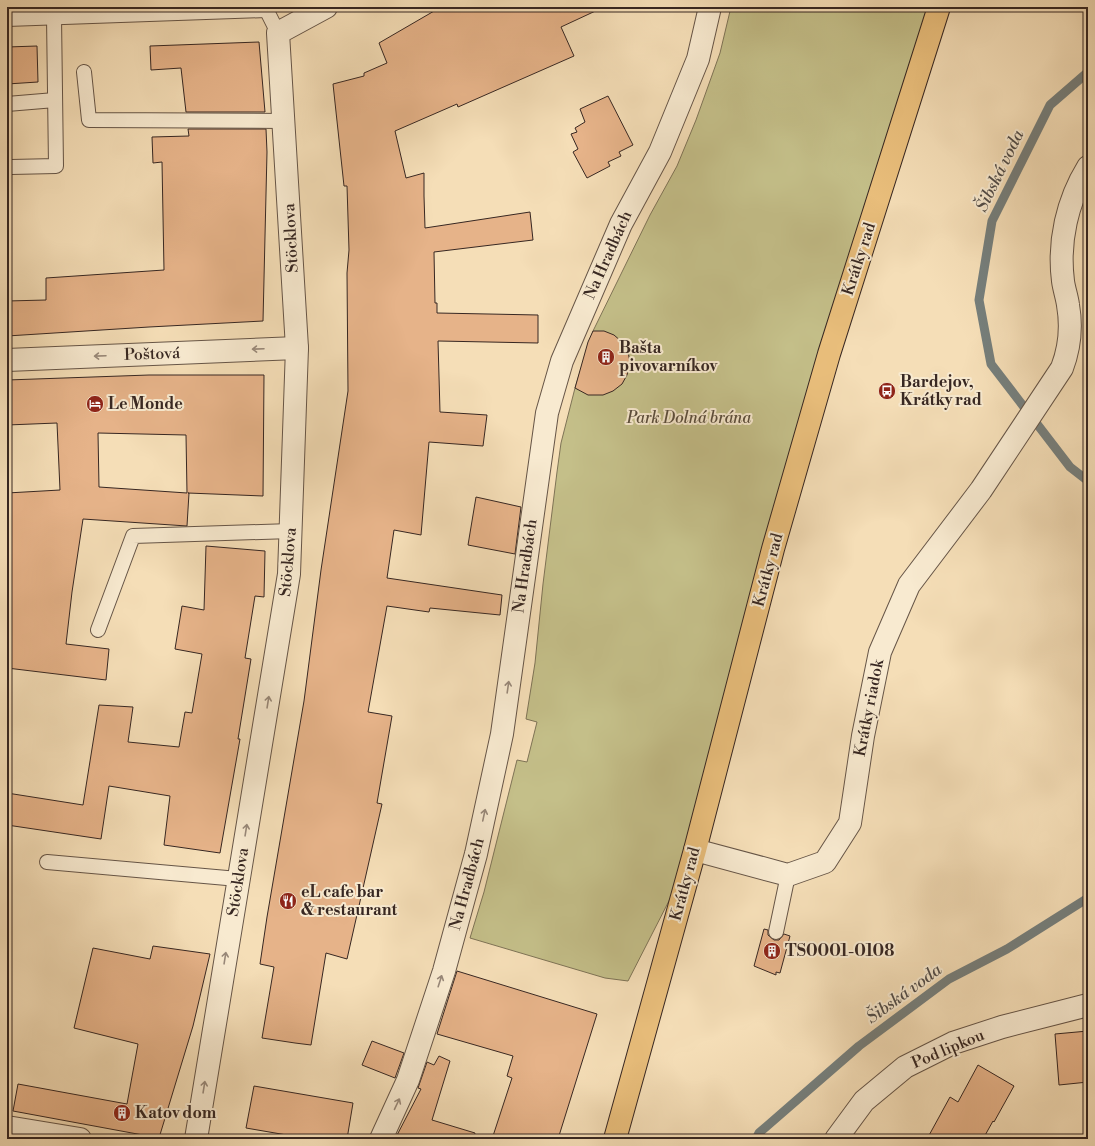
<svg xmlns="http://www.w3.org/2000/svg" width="1095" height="1146" viewBox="0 0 1095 1146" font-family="'Libre Bodoni',serif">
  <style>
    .green { fill: #c4bf89; stroke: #7e7356 }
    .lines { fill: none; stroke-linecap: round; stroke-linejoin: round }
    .stream { stroke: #767f7c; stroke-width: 9 }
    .building { fill: #e6b389; stroke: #372722; fill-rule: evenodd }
    .lane-casing { stroke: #665547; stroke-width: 16 }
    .street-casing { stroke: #665547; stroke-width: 24 }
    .primary-casing { stroke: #372722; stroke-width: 24 }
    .lane { stroke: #f8ead0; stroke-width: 14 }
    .street { stroke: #f8ead0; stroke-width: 22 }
    .primary { stroke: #eabf7c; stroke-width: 22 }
    .oneway { stroke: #988879 }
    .labels { text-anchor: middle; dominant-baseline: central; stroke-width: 4; stroke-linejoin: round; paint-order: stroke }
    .street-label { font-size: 16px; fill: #372722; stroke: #f8ead0 }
    .poi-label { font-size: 16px; font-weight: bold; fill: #372722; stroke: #f8ead0; text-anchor: start }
    .park-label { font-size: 16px; font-style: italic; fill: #5a4d3c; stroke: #f8ead0 }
    .water-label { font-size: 17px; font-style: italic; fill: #514c48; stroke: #f8ead0 }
  </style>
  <rect width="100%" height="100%" fill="#f5deb7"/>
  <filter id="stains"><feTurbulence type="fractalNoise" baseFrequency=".005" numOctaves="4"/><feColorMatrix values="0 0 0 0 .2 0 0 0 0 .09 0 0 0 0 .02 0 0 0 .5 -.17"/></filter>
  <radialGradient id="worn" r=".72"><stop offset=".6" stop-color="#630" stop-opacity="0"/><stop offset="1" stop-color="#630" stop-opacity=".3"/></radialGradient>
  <!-- green -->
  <path class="green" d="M731,7H939L695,850L628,981L605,978L470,938L484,892L517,760L527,762L537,722L526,719L535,663L543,584L557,472L561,443L575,388L593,331L650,215L677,166L696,120L720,53Z"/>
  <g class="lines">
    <!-- stream -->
    <g class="stream">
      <path d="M1088,72L1050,105L992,221L979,300L991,364L1070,467L1088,481"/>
      <path d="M756,1139L759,1133L859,1046L949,979L1007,949L1088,898"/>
    </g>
  </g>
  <!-- building -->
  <g class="building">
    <path d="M441,7H604L561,27L574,56L458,107L457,104L395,131L406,178L424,173V196L425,228L530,212L533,240L434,252L435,303H437V313L538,315V343L438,341L440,412L487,415L483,446L429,442L421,535L394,530L387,578L502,595L500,615L430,608L429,612L387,606L368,712L392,716L377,803L382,804L347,959L326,953L311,1045L295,1043L262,1038L274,967L260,964L267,917L304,701L321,570L348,391L347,273L349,250L347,186H344L333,84L364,76V73L387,63L379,43Z"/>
    <path d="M259,42L265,112H186L181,68L151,70L150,46Z"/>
    <path d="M37,46L38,82L7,84V47Z"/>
    <path d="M608,96L633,145L619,152L621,156L608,162L610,166L587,178L573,152L578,149L571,134L577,132L575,128L585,122L580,109Z"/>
    <path d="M188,129H266L267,152L263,321L149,327L7,336V301L46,300V278L164,270L162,162L153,163L152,137L189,136Z"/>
    <path d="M593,331H604L614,335L622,342L628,351L630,363L627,375L622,384L613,391L603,395H588L575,388L588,342Z"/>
    <path d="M149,375H264L263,496L188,493H189L187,526L83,519L72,592L66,644L109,649L106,680L7,668V493L60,490L57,423L7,425V380ZM98,433L186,435L187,493L99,487Z"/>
    <path d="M476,497L521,507L515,554L468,545Z"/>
    <path d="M206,546L265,551L264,597L255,596L245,658L251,659L238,739H240L220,853L164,845L170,796L109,786L101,839L7,825V793L83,805L99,705L133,707L128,742L179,747L185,712L192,713L202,654L175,649L182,606L204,610Z"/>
    <path d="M764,929L768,930V935L774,940H779L784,934L790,936L780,973L776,972V975L754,966Z"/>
    <path d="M153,946L210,954L193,1026L159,1138L13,1111L18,1084L127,1104L138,1044L74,1028L93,948L150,959Z"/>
    <path d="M457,971L597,1014L558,1139H492L512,1078L507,1076L513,1056L437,1034Z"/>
    <path d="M1088,1031V1082L1059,1085L1055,1034Z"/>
    <path d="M372,1041L404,1053L395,1078L362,1065Z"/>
    <path d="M439,1056L450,1061L432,1120L475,1133L474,1139H395L421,1089L418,1088L427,1062L434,1065Z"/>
    <path d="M978,1065L1014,1086L994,1122L993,1121L983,1139H927L950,1097L958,1102Z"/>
    <path d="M254,1086L353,1103L347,1139H310L246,1128Z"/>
  </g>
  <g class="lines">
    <defs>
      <g id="lane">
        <path d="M265,7L278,33"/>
        <path d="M7,19L266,10"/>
        <path d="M84,72L89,120L284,121"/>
        <path d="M7,104L55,100"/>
        <path d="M11,167L56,166L54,17"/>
        <path d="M98,630L133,536L291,531"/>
        <path d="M47,862L238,879"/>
        <path d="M776,932L788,875"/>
      </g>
      <g id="street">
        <path d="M7,360L297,348"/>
        <path d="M695,850L788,875L825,862L850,823L863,736L880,652L909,585L981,490L1062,368C1070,347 1072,328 1068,305C1067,297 1064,289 1063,281C1058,242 1067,201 1088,167"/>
        <path d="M7,1127L80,1139"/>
        <path d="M196,1139L289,574L297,348L278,33L326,7"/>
        <path d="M381,1139L408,1080L444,971L476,854L502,734L547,413L562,361L621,224L660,152L698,59L710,7"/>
        <path d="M836,1139L864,1101L905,1067L953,1043L1002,1027L1088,1005"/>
      </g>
      <path id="primary" d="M615,1139L695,850L773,549L829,354L939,7"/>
    </defs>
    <!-- lane casing -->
    <use href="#lane" class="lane-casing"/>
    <!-- street casing -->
    <use href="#street" class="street-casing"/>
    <!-- primary casing -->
    <use href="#primary" class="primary-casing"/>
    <!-- lane -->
    <use href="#lane" class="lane"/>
    <!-- street -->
    <use href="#street" class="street"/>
    <!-- primary -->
    <use href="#primary" class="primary"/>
  </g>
  <!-- one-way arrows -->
  <defs><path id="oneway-shaft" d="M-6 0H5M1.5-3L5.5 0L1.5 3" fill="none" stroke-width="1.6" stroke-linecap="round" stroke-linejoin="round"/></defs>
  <g class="oneway">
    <use href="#oneway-shaft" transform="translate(258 349) rotate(178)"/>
    <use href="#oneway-shaft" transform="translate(100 356) rotate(178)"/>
    <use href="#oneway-shaft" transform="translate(508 687) rotate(-82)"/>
    <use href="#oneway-shaft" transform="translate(268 702) rotate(-81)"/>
    <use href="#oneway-shaft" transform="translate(484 815) rotate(-78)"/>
    <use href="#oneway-shaft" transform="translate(246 830) rotate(-81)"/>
    <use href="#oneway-shaft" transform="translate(225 958) rotate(-81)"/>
    <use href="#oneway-shaft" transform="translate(440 981) rotate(-72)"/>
    <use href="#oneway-shaft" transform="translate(204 1087) rotate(-81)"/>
    <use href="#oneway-shaft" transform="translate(397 1104) rotate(-65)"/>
  </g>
  <!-- icons -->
  <defs>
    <symbol id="building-disc" viewBox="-11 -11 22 22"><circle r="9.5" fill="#8f2418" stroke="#f8ead0"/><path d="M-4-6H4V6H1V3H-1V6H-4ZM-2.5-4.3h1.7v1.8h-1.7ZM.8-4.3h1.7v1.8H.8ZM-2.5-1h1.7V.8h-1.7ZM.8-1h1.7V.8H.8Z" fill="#fff"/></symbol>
    <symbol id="bus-disc" viewBox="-11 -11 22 22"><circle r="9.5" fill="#8f2418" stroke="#f8ead0"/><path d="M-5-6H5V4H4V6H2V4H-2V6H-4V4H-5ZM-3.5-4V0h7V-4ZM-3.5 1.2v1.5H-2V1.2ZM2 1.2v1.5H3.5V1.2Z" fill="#fff"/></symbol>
    <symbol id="hotel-disc" viewBox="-11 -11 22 22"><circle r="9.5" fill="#8f2418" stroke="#f8ead0"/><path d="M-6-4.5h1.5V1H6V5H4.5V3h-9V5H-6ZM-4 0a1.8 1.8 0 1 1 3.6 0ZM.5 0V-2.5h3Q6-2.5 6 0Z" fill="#fff"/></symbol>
    <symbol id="restaurant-disc" viewBox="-11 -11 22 22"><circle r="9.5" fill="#8f2418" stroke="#f8ead0"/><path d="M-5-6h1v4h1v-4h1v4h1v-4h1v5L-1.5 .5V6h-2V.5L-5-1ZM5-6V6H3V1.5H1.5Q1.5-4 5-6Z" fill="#fff"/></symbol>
  </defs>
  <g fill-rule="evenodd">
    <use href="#building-disc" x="596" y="347" width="20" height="20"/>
    <use href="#bus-disc" x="877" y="381" width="20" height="20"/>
    <use href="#hotel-disc" x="85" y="394" width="20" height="20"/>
    <use href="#restaurant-disc" x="278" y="891" width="20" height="20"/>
    <use href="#building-disc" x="762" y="941" width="20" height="20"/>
    <use href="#building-disc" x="112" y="1103" width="20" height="20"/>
  </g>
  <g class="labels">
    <!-- street labels -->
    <g class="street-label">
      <text transform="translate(291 238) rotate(-93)">Stöcklova</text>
      <text transform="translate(608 255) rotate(-66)">Na Hradbách</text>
      <text transform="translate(859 259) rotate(-72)">Krátky rad</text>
      <text transform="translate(152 354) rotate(-2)">Poštová</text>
      <text transform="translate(288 562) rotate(-85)">Stöcklova</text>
      <text transform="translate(525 566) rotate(-82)">Na Hradbách</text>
      <text transform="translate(768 570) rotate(-75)">Krátky rad</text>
      <text transform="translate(869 708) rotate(-79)">Krátky riadok</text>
      <text transform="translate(238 882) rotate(-81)">Stöcklova</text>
      <text transform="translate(467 884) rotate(-75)">Na Hradbách</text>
      <text transform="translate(685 884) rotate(-75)">Krátky rad</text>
      <text transform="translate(948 1049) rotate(-23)">Pod lipkou</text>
    </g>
    <!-- poi labels -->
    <g class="poi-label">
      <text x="619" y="348">Bašta<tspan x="619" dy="18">pivovarníkov</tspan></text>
      <text x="900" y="382">Bardejov,<tspan x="900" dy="18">Krátky rad</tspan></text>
      <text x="108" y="404">Le Monde</text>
      <text x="301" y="892">eL cafe bar<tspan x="301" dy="18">&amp; restaurant</tspan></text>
      <text x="785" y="951">TS0001-0108</text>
      <text x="135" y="1113">Katov dom</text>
    </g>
    <!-- park labels -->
    <g class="park-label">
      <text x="689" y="418">Park Dolná brána</text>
    </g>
    <!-- water labels -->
    <g class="water-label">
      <text transform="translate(1000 171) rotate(-64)">Šibská voda</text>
      <text transform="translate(904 994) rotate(-36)">Šibská voda</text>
    </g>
  </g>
  <!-- margin -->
  <rect width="1095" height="1146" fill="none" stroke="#f5deb7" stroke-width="24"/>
  <rect x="8" y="8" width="1079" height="1130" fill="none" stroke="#372722" stroke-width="2"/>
  <rect x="12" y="12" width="1071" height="1122" fill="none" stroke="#372722"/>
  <rect width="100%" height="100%" filter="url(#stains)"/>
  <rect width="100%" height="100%" fill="url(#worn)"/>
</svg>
